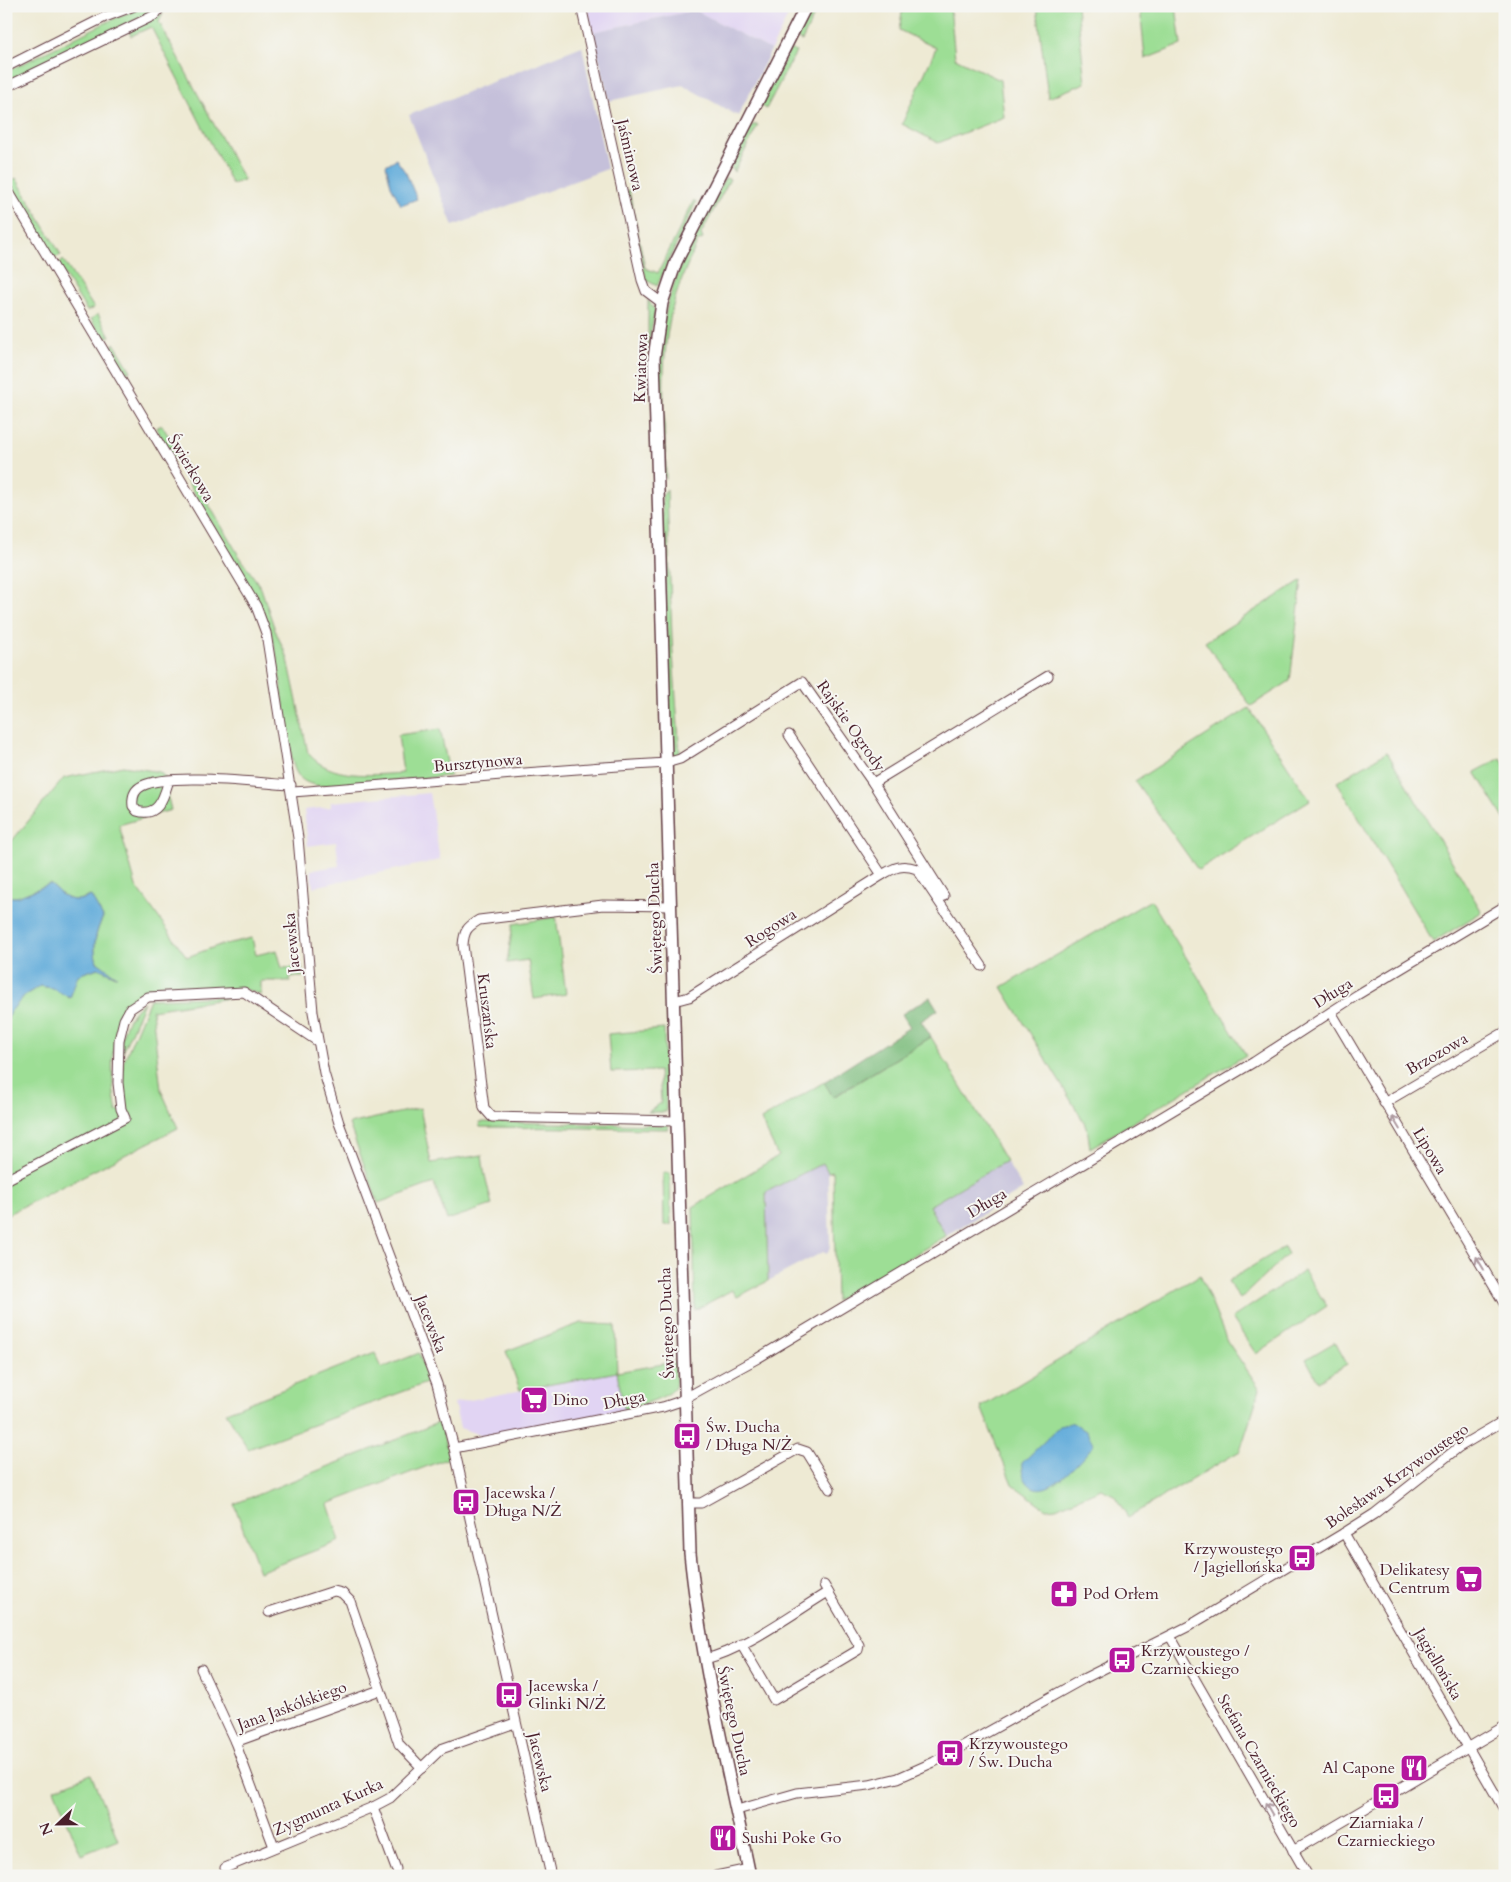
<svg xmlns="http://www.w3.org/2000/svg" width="1511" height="1882" viewBox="0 0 1511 1882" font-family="Cardo,serif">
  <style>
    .built { fill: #e1d4f3 }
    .industrial { fill: #c5c0da }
    .green { fill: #9dde95; stroke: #747e60 }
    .forest { fill: #7ebd7e; stroke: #646e54 }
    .water { fill: #62acda; stroke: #566682 }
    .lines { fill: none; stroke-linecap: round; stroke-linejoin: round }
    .minor-casing { stroke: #633d44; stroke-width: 11 }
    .major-casing { stroke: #633d44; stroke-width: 14 }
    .minor { stroke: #fff; stroke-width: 9 }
    .major { stroke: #fff; stroke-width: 11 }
    .oneway { stroke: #ae9aa0 }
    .labels { text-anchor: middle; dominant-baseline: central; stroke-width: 4; stroke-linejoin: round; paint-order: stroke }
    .street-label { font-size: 16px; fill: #4a1f2b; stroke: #f6f6f2 }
    .poi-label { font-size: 16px; fill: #4a1f2b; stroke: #f6f6f2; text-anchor: start }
  </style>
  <rect width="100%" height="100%" fill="#f6f6f2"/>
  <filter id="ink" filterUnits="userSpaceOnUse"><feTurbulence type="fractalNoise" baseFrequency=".02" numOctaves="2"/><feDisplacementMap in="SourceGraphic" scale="10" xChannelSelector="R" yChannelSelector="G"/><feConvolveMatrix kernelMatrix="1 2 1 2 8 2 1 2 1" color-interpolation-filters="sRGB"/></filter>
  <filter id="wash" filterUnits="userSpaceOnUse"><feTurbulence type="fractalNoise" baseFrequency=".0096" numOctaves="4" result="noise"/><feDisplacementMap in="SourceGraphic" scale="20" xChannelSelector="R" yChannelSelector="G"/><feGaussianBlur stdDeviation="1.12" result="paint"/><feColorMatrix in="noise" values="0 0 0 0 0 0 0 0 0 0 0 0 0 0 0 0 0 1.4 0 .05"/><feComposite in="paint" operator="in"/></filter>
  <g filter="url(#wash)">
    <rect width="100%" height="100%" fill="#eeead4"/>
    <!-- built -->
    <g class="built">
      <path d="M587,6H793L771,50L691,8L687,12L593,32Z"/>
      <path d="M429,793L440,860L313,887L311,870L339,866L336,842L308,846L304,810L331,807V802Z"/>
      <path d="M617,1372L624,1410L483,1436L460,1428L454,1403Z"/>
    </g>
    <!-- industrial -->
    <g class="industrial">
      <path d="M691,8L771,50L738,116L683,85L609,101L593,32L687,12Z"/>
      <path d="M582,46L607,169L453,226L409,115Z"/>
      <path d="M1006,1161L1023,1189L946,1236L929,1206Z"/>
      <path d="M823,1163L828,1172L830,1247L827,1254L823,1252L768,1281L765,1192Z"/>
    </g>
    <!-- green -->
    <g class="green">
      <path d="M144,6H149L152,12L6,82V72L107,22Z"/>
      <path d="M903,6H950L955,58L1000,80L1004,117L938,143L902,124L936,48L899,30Z"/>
      <path d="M1037,6H1077L1085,83L1048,98Z"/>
      <path d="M1140,6H1176L1181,45L1145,59Z"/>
      <path d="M810,10L816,11L802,41L796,38Z"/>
      <path d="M163,13L159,22L244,180L232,184L151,27L131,36L129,31Z"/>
      <path d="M790,49L796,52L766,109L761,106Z"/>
      <path d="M752,125H758L734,172L731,167Z"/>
      <path d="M16,178L61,255L54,258L9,183Z"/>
      <path d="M725,178L730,179L701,234L703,239L698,241C689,261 680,281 674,302C658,359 665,421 666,479L661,474C660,417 653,355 669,299C682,257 704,218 725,178Z"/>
      <path d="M629,190L645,268L658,273L694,200L696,202L657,286L646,280L626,191Z"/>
      <path d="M63,260L94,308L87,311L58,265Z"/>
      <path d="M648,300L655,310L648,348Z"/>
      <path d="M98,314L110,336L103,339L91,319Z"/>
      <path d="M114,343L131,371L124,373L110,350Z"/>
      <path d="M162,425L238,554L261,588L275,630L288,659L308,753C330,780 372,775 403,773L398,735L440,729L450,776L320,786C302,783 296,777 292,760L276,653L271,632L260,605L156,428Z"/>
      <path d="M667,490L672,639L680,756L675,757L671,751L662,496Z"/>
      <path d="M1302,580L1290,681L1251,706L1205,642Z"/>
      <path d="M1249,708L1310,800L1198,870L1135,781Z"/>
      <path d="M1387,752L1482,912L1433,942L1337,782Z"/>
      <path d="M1501,758L1505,765V820L1475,772Z"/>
      <path d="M123,766L160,772L171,784L167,793L171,810L119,825L136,886L187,957L217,946L252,938L256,955L277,950L282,968L302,967L303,977H290V981H261V995L245,989L147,995C105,1010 110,1077 117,1112L124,1108L122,1086L123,1063L150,999L242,996L152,1010L161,1090L178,1128L6,1215V1022L11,1011L25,995L40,986L52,988L70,998L77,975L98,968L116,976L97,962C92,947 96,931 103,917L90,896C71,905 64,897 50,884L17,897H6V848L64,778Z"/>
      <path d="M1151,900L1246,1055L1090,1148L1087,1127L1002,987Z"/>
      <path d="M556,917L566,994L534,999L528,960L507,963L513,924Z"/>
      <path d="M144,1002L120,1058C121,1033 125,1018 144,1002Z"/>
      <path d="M664,1029L666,1112H648L661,1103L659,1071L611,1072L608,1034Z"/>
      <path d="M931,1037L1006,1161L929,1206L946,1236L836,1301L833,1171L828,1172L823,1163L766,1192L768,1281L737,1297L732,1290L695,1310L693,1207L778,1156L761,1120L824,1082L834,1097Z"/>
      <path d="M420,1108L431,1163L482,1155L484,1171L492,1205L447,1220L434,1183L378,1203L349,1124Z"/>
      <path d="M479,1122L668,1125V1129L480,1127Z"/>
      <path d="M663,1173H670L671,1225H664Z"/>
      <path d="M1284,1247L1288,1254L1240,1299L1228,1281Z"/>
      <path d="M1304,1271L1327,1306L1256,1354L1232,1318Z"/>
      <path d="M1200,1275L1227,1341L1260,1389L1240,1451L1128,1517L1114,1495L1101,1489L1056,1508L1046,1509L1012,1484L981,1407Z"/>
      <path d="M581,1323L615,1325L617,1372L675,1362C675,1370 677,1380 675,1387C670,1398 635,1406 624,1410L617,1372L520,1390L506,1351Z"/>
      <path d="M1335,1342L1347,1364L1318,1381L1306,1359Z"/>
      <path d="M375,1353L382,1368L419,1353L429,1382L248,1449L226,1412Z"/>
      <path d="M440,1422L449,1458L328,1504L340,1541L259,1572L234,1504Z"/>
      <path d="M91,1774L118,1840L81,1855L54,1789Z"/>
    </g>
    <!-- forest -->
    <path class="forest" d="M930,997L938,1010L921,1021L931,1037L833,1097L824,1082L910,1027L902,1014Z"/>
    <!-- water -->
    <g class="water">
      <path d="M396,159L406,173L417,199L401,205L391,186L386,165Z"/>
      <path d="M50,884C65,898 71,905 91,896L103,917C96,931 92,946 97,962L117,976L98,968L78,975L70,998L52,988L40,986L25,995L11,1011L6,1022V897H17Z"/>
      <path d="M1073,1422L1087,1432L1094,1445C1082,1458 1045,1506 1027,1482C1023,1476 1021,1470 1022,1463L1060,1426Z"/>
    </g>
  </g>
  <g filter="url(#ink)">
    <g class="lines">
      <defs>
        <g id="minor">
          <path d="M581,6L642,280L646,291L662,303"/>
          <path d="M6,67L105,17L134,6"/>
          <path d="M6,87L155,15L161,6"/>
          <path d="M6,187L256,606L266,633L298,838L313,1012L324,1073L339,1123L437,1384L454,1448L551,1876"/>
          <path d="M169,780C164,796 159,818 137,811L133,806C132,798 134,790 142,786C169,772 258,783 291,785"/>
          <path d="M873,783L1048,676"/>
          <path d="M292,792C417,783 541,770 666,763L680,759L802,682L873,783L944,896"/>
          <path d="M882,875C895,867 902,864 917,869L982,966"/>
          <path d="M671,906L603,905L479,920C467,927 464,931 463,945L484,1108L492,1117L677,1121"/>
          <path d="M674,1001L689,997L882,875L789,735"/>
          <path d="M1331,1012L1505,1305"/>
          <path d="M1384,1103L1505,1032"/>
          <path d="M6,1180L125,1118L121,1109L118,1083L119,1040L124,1020L130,1009L148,997L244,992L317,1041"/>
          <path d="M454,1448L663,1407L678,1402L758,1358L1254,1062L1357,995L1505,906"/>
          <path d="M688,1503H701L798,1449L807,1452L830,1489"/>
          <path d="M1344,1533L1505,1811"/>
          <path d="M269,1612L334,1591L342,1593L350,1601L399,1744L422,1768"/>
          <path d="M1170,1636L1308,1876"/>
          <path d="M741,1644L774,1700L858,1650L859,1645L824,1585"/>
          <path d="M705,1659C744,1650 793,1613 828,1592"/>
          <path d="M201,1669L235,1742"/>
          <path d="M373,1807L396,1869"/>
          <path d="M737,1810L797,1793L869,1785L898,1778L934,1762L1083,1679L1189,1626L1344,1533L1374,1514L1459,1447L1505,1420"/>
          <path d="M274,1847L235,1742L380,1690"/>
          <path d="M1293,1851L1505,1726"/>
          <path d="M225,1868L373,1807L390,1798L441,1749L515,1723"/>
          <path d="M716,1876L749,1869"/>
        </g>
        <path id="major" d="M750,1876C728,1769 701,1662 690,1553L654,358L662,303L676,262L806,6"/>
      </defs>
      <!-- minor casing -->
      <use href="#minor" class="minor-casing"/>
      <!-- major casing -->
      <use href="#major" class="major-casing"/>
      <!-- minor -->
      <use href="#minor" class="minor"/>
      <!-- major -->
      <use href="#major" class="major"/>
    </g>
    <!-- one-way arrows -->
    <defs><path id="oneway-shaft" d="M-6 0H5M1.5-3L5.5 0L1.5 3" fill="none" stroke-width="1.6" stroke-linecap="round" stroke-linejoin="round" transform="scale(1.25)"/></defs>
    <g class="oneway">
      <use href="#oneway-shaft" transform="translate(1396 1123) rotate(-121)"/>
      <use href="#oneway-shaft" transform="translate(1480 1263) rotate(-121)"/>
      <use href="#oneway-shaft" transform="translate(1269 1809) rotate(-120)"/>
    </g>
  </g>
  <!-- icons -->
  <defs>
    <symbol id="supermarket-square" viewBox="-11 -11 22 22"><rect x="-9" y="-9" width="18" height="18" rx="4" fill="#b5179e" stroke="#f6f6f2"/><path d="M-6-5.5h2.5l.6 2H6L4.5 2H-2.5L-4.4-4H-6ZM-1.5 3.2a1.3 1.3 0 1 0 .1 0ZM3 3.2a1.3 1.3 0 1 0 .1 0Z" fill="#fff"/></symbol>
    <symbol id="bus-square" viewBox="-11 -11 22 22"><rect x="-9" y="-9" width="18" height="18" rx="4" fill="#b5179e" stroke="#f6f6f2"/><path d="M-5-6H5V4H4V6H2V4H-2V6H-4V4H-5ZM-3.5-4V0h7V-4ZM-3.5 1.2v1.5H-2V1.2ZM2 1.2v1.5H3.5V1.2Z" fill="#fff"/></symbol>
    <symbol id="pharmacy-square" viewBox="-11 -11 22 22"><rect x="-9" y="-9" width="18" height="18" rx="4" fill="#b5179e" stroke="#f6f6f2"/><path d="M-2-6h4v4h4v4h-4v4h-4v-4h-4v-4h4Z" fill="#fff"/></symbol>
    <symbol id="restaurant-square" viewBox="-11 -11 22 22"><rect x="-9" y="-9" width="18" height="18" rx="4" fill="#b5179e" stroke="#f6f6f2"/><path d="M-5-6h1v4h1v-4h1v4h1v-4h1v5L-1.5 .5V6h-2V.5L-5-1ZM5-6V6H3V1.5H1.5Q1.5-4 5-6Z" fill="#fff"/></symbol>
  </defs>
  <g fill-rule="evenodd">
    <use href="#supermarket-square" x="518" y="1384" width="32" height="32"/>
    <use href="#bus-square" x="671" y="1420" width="32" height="32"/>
    <use href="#bus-square" x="450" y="1486" width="32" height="32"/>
    <use href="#bus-square" x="1286" y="1542" width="32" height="32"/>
    <use href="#supermarket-square" x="1453" y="1563" width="32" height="32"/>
    <use href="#pharmacy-square" x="1048" y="1578" width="32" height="32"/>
    <use href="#bus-square" x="1106" y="1644" width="32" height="32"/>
    <use href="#bus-square" x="493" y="1679" width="32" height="32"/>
    <use href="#bus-square" x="934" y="1737" width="32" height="32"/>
    <use href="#restaurant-square" x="1398" y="1752" width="32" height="32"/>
    <use href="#bus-square" x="1370" y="1780" width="32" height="32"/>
    <use href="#restaurant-square" x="707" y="1822" width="32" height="32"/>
  </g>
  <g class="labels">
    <!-- street labels -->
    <g class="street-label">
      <text transform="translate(630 155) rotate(77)">Jaśminowa</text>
      <text transform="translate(641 368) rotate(-88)">Kwiatowa</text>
      <text transform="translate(191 468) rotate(59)">Świerkowa</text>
      <text transform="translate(851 726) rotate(55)">Rajskie Ogrody</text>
      <text transform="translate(478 763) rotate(-5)">Bursztynowa</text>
      <text transform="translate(655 918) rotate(-92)">Świętego Ducha</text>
      <text transform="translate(771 928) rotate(-33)">Rogowa</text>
      <text transform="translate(292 943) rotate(-95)">Jacewska</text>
      <text transform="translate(1333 993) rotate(-32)">Długa</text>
      <text transform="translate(487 1011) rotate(83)">Kruszańska</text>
      <text transform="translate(1437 1054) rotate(-30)">Brzozowa</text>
      <text transform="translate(1430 1151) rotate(59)">Lipowa</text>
      <text transform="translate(987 1203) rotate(-31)">Długa</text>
      <text transform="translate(667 1323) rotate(-92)">Świętego Ducha</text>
      <text transform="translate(431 1324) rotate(69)">Jacewska</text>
      <text transform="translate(624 1400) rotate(-12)">Długa</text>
      <text transform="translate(1397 1476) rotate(-35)">Bolesława Krzywoustego</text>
      <text transform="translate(1438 1664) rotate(60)">Jagiellońska</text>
      <text transform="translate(292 1706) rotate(-20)">Jana Jaskólskiego</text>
      <text transform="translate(734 1721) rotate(78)">Świętego Ducha</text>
      <text transform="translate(1259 1761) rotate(60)">Stefana Czarnieckiego</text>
      <text transform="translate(540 1762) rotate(77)">Jacewska</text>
      <text transform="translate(328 1807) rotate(-24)">Zygmunta Kurka</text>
    </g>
    <!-- poi labels -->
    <g class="poi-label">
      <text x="553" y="1400">Dino</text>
      <text x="706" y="1427">Św. Ducha<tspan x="706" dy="18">/ Długa N/Ż</tspan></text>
      <text x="485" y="1493">Jacewska /<tspan x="485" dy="18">Długa N/Ż</tspan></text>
      <text x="1283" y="1549" text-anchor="end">Krzywoustego<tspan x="1283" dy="18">/ Jagiellońska</tspan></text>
      <text x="1450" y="1570" text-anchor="end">Delikatesy<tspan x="1450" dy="18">Centrum</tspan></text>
      <text x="1083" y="1594">Pod Orłem</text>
      <text x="1141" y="1651">Krzywoustego /<tspan x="1141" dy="18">Czarnieckiego</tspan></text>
      <text x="528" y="1686">Jacewska /<tspan x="528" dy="18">Glinki N/Ż</tspan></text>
      <text x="969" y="1744">Krzywoustego<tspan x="969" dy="18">/ Św. Ducha</tspan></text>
      <text x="1395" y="1768" text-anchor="end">Al Capone</text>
      <text x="1386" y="1823" text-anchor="middle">Ziarniaka /<tspan x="1386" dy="18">Czarnieckiego</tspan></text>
      <text x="742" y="1838">Sushi Poke Go</text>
    </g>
  </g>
  <!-- margin -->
  <rect width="1511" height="1882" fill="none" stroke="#f6f6f2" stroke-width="25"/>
  <!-- north arrow -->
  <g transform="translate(58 1824) rotate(248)" stroke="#f6f6f2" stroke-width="4" paint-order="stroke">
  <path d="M0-4L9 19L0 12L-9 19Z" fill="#4a1f2b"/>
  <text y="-8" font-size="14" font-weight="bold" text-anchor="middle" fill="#4a1f2b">N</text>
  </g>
</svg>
